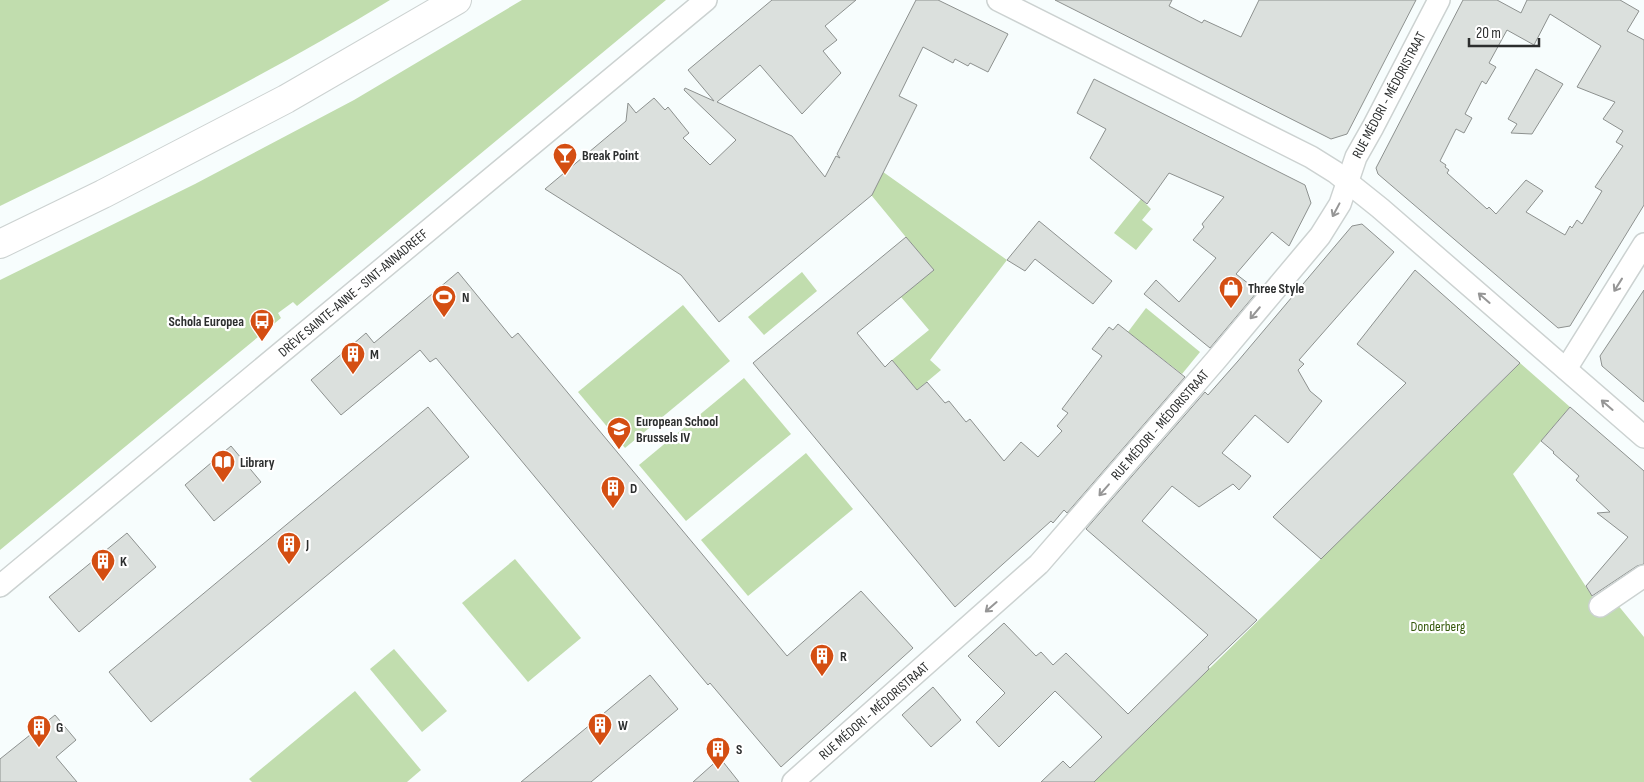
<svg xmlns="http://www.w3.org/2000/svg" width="1644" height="782" viewBox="0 0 1644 782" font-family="'Sofia Sans Condensed',sans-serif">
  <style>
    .green { fill: #c1ddae }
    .building { fill: #dbe0dd; stroke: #8d918f; fill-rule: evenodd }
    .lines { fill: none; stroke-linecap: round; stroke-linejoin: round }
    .minor-casing { stroke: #ccd2d1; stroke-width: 24 }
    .secondary-casing { stroke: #ccd2d1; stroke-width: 30 }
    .minor { stroke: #fff; stroke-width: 21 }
    .secondary { stroke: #fff; stroke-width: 28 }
    .oneway { stroke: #969696 }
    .labels { text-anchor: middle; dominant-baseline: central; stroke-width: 4.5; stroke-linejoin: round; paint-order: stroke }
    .street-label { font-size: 14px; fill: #2c2e2e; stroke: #fff }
    .poi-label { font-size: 14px; font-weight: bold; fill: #2c2e2e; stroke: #fff; text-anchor: start }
    .park-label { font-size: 14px; fill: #34580a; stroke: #fff }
  </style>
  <rect width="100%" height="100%" fill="#f7fdfd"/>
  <!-- green -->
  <g class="green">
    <path d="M0,0H390C265,77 132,142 0,206Z"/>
    <path d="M522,0H666L297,306L293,302L278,313L281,318L0,550V280L195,184L354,100Z"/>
    <path d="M855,152L1007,260L930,360L941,370L917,390L892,360L929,330L901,297L933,270L844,162Z"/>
    <path d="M1141,199L1151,209L1142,220L1153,229L1136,250L1114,233Z"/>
    <path d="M802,272L817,291L764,335L748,317Z"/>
    <path d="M683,305L730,361L625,448L578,392Z"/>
    <path d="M1146,308L1200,352L1182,374L1128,332Z"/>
    <path d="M1520,363L1570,407L1513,474L1603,613L1617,604L1644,637V782H1094Z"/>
    <path d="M744,378L791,434L686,521L639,465Z"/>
    <path d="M806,453L853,509L748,596L701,540Z"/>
    <path d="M515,559L581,638L528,682L462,603Z"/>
    <path d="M394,649L447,711L422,732L370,669Z"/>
    <path d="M355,691L421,770L407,782H252L249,779Z"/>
  </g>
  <!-- building -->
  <g class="building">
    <path d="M772,0H856L825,26L837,40L823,51L841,73L802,114L760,65L717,102L792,136L825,177L836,156L840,158L837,154L916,0H938L1008,34L988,72L970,63L968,66L955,59L953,63L923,47L899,96L917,105L872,195L719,322L681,275L545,189L626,121L628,103L636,113L654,98L665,110L668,107L689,133L683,138L710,165L736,140L684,90L685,88L714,101L688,70Z"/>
    <path d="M1055,0H1172L1169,6L1202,23L1204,20L1241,37L1259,0H1416L1347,134L1331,139Z"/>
    <path d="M1463,0H1497L1521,13L1527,0H1620L1639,11L1627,31L1644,40V205L1570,326L1558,328L1378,174L1376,168ZM1550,14L1601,46L1577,87L1615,102L1603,119L1623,131L1616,142L1623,146L1595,187L1602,191L1582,224L1577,220L1572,228L1570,226L1565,235L1526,212L1543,191L1526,180L1496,214L1489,207L1487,209L1447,173L1449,170L1445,167L1446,165L1440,161L1456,129L1464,133L1472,118L1465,114L1482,81L1486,84L1496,67L1489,63L1507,30L1534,45Z"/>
    <path d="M1536,69L1563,84L1532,134L1511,133L1517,124L1508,119Z"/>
    <path d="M1094,79L1305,185L1311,203L1289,246L1272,232L1236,274L1258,291L1210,348L1144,294L1156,280L1179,302L1216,258L1193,240L1204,227L1202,224L1224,197L1169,173L1147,204L1090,158L1106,129L1077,113Z"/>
    <path d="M1039,221L1112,281L1093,304L1035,259L1025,271L1007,260Z"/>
    <path d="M1362,224L1394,252L1299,360L1304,364L1298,370L1310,391L1322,401L1288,443L1255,415L1222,453L1251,476L1239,490L1233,484L1199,507L1172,486L1142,521L1257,620L1208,667L1209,669L1094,782H1041L1063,761L1070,768L1102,737L1055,691L999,747L976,722L1005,693L968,656L1004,623L1036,656L1041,652L1053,665L1066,653L1128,714L1208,635L1086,529L1205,392L1208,395L1238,361L1352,226Z"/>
    <path d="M906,237L934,270L857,333L885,367L892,360L917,390L927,382L945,403L949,401L966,422L970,419L1004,461L1021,442L1038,457L1062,431L1057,426L1068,413L1062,409L1102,356L1092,349L1109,327L1113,330L1118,324L1185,377L1067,513L1064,510L1053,523L1051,521L955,607L753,363Z"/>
    <path d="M1415,270L1520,363L1321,559L1273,517L1406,383L1357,344Z"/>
    <path d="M458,272L512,338L518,333L787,656L861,591L913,648L781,767L710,683L708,685L436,358L430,362L420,350L341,415L311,380L366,333L374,343Z"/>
    <path d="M1644,290V402L1602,366L1600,356Z"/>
    <path d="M428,407L469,457L151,722L109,672Z"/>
    <path d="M1570,407L1644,471V564L1637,566L1592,596L1586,586L1628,537L1597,513L1610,512L1576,480L1579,476L1553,453L1554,452L1541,441Z"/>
    <path d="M231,446L261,482L214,521L185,485Z"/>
    <path d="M127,533L156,567L79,632L49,597Z"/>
    <path d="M650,675L678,709L591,782H521Z"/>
    <path d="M933,687L961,720L931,747L902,715Z"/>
    <path d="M55,715L76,740L56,757L77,782H0V759Z"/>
    <path d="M720,758L739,782H693Z"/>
  </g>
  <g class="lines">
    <defs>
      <g id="minor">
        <path d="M998,0L1311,157L1335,172L1380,208L1644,437"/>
        <path d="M1566,369L1644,244"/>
        <path d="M0,586L706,0"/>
        <path d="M1600,606L1644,576"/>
        <path d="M793,782L1039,564L1216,360L1320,236L1340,204L1356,157L1373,127L1439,0"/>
      </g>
      <path id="secondary" d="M0,244L103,194L286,99L457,0"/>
    </defs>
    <!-- minor casing -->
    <use href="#minor" class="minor-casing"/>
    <!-- secondary casing -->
    <use href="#secondary" class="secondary-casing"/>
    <!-- minor -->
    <use href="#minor" class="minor"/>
    <!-- secondary -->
    <use href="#secondary" class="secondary"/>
  </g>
  <!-- one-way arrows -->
  <defs><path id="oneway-shaft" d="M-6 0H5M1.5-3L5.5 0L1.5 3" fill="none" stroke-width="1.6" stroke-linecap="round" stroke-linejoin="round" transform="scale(1.25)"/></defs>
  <g class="oneway">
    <use href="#oneway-shaft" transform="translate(1336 210) rotate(118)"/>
    <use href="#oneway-shaft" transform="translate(1618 285) rotate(122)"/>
    <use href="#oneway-shaft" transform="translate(1484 298) rotate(-139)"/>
    <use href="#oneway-shaft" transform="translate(1255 313) rotate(130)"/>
    <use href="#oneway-shaft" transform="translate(1607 405) rotate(-139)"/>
    <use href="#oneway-shaft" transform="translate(1104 490) rotate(131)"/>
    <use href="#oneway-shaft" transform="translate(991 607) rotate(139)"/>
  </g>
  <!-- icons -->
  <defs>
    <symbol id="bar-pin" viewBox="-11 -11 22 30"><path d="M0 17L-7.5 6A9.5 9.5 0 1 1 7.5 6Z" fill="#d44e12" stroke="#fff"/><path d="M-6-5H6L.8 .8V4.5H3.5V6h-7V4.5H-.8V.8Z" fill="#fff"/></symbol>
    <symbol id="shop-pin" viewBox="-11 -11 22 30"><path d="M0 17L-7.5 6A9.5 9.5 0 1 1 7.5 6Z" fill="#d44e12" stroke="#fff"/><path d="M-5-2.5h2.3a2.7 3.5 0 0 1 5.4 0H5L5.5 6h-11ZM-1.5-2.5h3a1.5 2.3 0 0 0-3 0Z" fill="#fff"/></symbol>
    <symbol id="stadium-pin" viewBox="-11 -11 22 30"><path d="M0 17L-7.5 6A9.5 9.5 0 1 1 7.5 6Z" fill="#d44e12" stroke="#fff"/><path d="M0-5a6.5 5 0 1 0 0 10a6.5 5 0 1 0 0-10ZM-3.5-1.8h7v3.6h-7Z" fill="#fff"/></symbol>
    <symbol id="bus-pin" viewBox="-11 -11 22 30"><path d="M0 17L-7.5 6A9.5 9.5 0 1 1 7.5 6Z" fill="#d44e12" stroke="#fff"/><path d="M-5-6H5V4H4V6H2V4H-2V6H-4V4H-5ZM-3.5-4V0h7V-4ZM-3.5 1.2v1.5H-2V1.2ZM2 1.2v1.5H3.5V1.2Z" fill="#fff"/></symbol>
    <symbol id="building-pin" viewBox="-11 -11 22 30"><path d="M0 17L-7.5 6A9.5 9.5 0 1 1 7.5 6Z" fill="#d44e12" stroke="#fff"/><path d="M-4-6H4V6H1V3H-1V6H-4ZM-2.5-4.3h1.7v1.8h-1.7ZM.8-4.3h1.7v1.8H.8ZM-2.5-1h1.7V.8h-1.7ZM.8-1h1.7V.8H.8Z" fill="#fff"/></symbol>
    <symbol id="school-pin" viewBox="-11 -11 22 30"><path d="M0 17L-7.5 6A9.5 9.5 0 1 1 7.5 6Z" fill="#d44e12" stroke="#fff"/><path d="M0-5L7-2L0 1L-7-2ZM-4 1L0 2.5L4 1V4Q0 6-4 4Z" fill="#fff"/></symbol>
    <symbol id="library-pin" viewBox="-11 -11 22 30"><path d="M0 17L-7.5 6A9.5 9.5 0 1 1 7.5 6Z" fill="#d44e12" stroke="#fff"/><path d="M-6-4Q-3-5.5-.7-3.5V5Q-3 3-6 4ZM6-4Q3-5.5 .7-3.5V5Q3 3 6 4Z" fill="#fff"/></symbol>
  </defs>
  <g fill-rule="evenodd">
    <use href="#bar-pin" x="551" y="141" width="28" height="38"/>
    <use href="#shop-pin" x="1217" y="274" width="28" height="38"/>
    <use href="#stadium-pin" x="430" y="283" width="28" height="38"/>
    <use href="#bus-pin" x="248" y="307" width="28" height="38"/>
    <use href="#building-pin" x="339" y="340" width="28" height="38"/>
    <use href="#school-pin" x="605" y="415" width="28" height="38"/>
    <use href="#library-pin" x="209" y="448" width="28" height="38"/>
    <use href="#building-pin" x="599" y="474" width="28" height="38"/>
    <use href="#building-pin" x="275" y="530" width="28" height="38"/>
    <use href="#building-pin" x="89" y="547" width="28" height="38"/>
    <use href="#building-pin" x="808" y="642" width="28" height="38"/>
    <use href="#building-pin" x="586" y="711" width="28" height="38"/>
    <use href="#building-pin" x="25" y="713" width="28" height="38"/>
    <use href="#building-pin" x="704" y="735" width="28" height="38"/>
  </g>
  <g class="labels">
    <!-- street labels -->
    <g class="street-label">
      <text transform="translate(1389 95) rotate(-62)">RUE MÉDORI - MÉDORISTRAAT</text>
      <text transform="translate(353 293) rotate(-40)">DRÈVE SAINTE-ANNE - SINT-ANNADREEF</text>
      <text transform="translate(1160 425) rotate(-49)">RUE MÉDORI - MÉDORISTRAAT</text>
      <text transform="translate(874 711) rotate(-41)">RUE MÉDORI - MÉDORISTRAAT</text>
    </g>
    <!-- poi labels -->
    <g class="poi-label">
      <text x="582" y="155">Break Point</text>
      <text x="1248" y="288">Three Style</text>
      <text x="462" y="297">N</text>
      <text x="244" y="321" text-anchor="end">Schola Europea</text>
      <text x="370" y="354">M</text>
      <text x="636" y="421">European School<tspan x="636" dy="16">Brussels IV</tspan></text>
      <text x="240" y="462">Library</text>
      <text x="630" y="488">D</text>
      <text x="306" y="544">J</text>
      <text x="120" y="561">K</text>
      <text x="840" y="656">R</text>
      <text x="618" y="725">W</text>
      <text x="56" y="727">G</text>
      <text x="736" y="749">S</text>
    </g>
    <!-- park labels -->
    <g class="park-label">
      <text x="1438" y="626">Donderberg</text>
    </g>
  </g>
  <!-- scale -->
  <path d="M1469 38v8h70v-8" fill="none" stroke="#2c2e2e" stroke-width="2.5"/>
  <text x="1476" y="38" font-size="15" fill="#2c2e2e" stroke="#ffffff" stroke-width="4" paint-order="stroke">20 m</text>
</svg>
